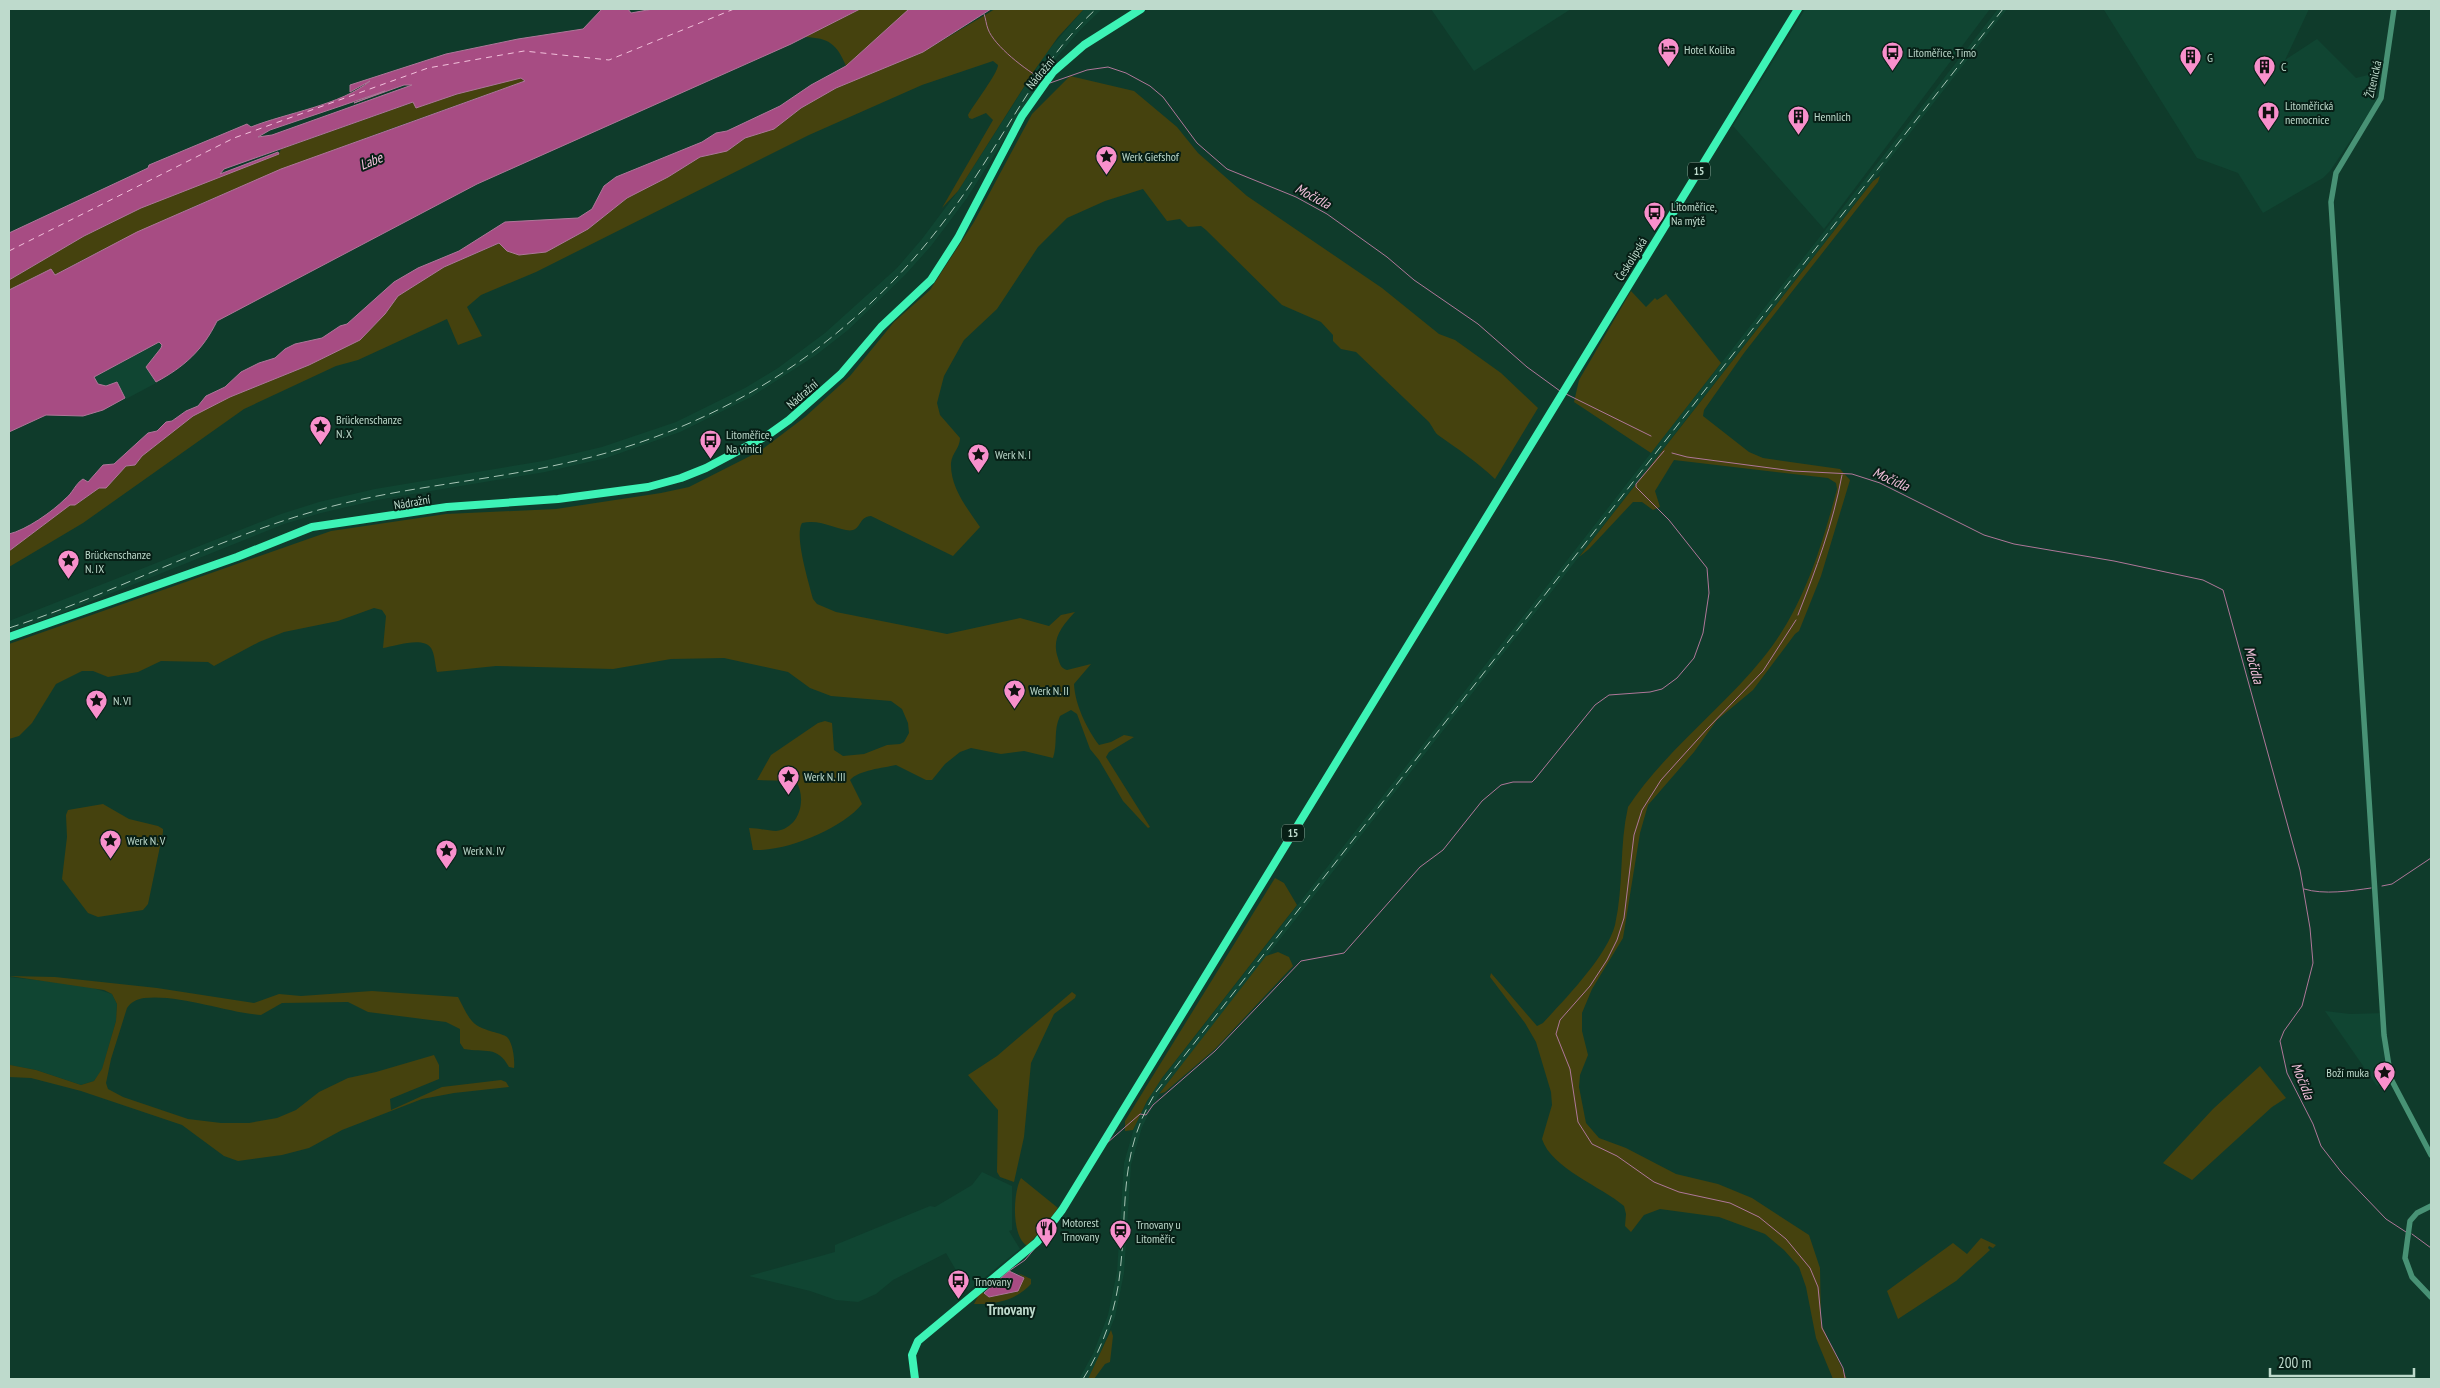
<svg xmlns="http://www.w3.org/2000/svg" width="2440" height="1388" viewBox="0 0 2440 1388" font-family="'PT Sans Narrow',sans-serif">
  <style>
    .built { fill: #104532 }
    .green { fill: #45420e }
    .water { fill: #a74c83; stroke: #ae7799; fill-rule: evenodd }
    .lines { fill: none; stroke-linecap: round; stroke-linejoin: round }
    .stream { stroke: #ae7799; stroke-width: 1 }
    .ferry { stroke: #f2c0db; stroke-width: 1; stroke-dasharray: 6 5; stroke-linecap: butt }
    .minor { stroke: #489275; stroke-width: 5.5 }
    .major { stroke: #3df3b6; stroke-width: 8 }
    .rail { stroke: #a8c6b7; stroke-width: 1; stroke-dasharray: 10 5; stroke-linecap: butt }
    .labels { text-anchor: middle; dominant-baseline: central; stroke-width: 4; stroke-linejoin: round; paint-order: stroke }
    .shield { fill: #071f16; stroke: #87a295; stroke-width: 1 }
    .shield-label { font-size: 11px; font-weight: bold; fill: #bedacc }
    .poi-label { font-size: 12px; fill: #bedacc; stroke: #071f16; text-anchor: start }
    .street-label { font-size: 12px; fill: #bedacc; stroke: #071f16 }
    .water-label { font-size: 14px; font-style: italic; fill: #f2c0db; stroke: #071f16 }
    .quarter-label { font-size: 15px; font-weight: bold; fill: #bedacc; stroke: #071f16 }
  </style>
  <rect width="100%" height="100%" fill="#0f3b2b"/>
  <!-- built -->
  <g class="built">
    <path d="M1084,9H1102L1081,29L1055,59L967,198L931,246L905,275L848,330L816,355L751,397L680,432L606,458L545,472L377,500L321,513L284,524L62,613L9,632V621L281,514L319,502L375,489L543,461L602,447L676,422L745,388L778,368L825,333L897,268L922,239L958,191L1046,53Z"/>
    <path d="M1431,9H1571L1474,71Z"/>
    <path d="M1805,9H1990L1824,229L1733,126Z"/>
    <path d="M1998,9H2007L1159,1094L1142,1127L1131,1165L1124,1273L1115,1317L1092,1373L1088,1379H1079L1093,1354L1108,1315L1117,1272L1124,1163L1135,1125L1153,1090Z"/>
    <path d="M2106,9H2309L2285,60L2317,39L2356,78L2380,72L2375,104L2330,171L2323,178L2263,213L2238,173L2197,158L2104,10Z"/>
    <path d="M158,342L162,345L161,348L147,367L156,383L126,399L117,382L106,387L98,384L94,377Z"/>
    <path d="M9,977L84,985L112,994L117,1004L116,1021L102,1070L94,1081L81,1085L36,1070L9,1065Z"/>
    <path d="M2325,1011L2350,1014L2385,1013L2384,1036L2391,1079L2377,1086Z"/>
    <path d="M982,1172L1012,1186V1230L1009,1231L1020,1249L968,1291L946,1253L893,1280L876,1294L858,1302L836,1300L810,1291L749,1276L835,1252V1245L930,1206L935,1207L972,1185Z"/>
  </g>
  <!-- green -->
  <g class="green">
    <path d="M860,9H909L846,66C837,44 829,38 805,37Z"/>
    <path d="M995,9H1084L1058,37L1034,71L958,191L942,208L993,120L986,113L972,119L969,118L968,115C974,104 998,73 998,65L993,61L922,85L809,135L536,272L481,295L467,307L482,336L458,345L447,319L358,360L336,366L244,409L83,523L9,567V551L70,505L80,502L99,488L111,483L126,466L135,465L142,456L193,416L230,397L309,365L360,340L385,314L398,296L444,267L500,243L507,251L529,254L546,252L588,229L627,198L668,177L700,157L727,151L745,138L774,129L801,108L836,88L923,52Z"/>
    <path d="M1070,76L1134,91L1177,127L1198,153L1247,196L1382,288L1439,334L1455,340L1501,373L1538,408L1495,479C1477,462 1458,449 1438,435C1435,433 1432,426 1429,422L1356,352L1341,349L1333,341V335L1321,322L1282,305L1206,230L1201,226L1188,227L1180,219L1167,221L1143,189L1105,201L1067,218L1038,247L997,309L964,340L944,376L937,403L940,415L960,438C960,448 952,453 951,463C950,487 967,508 980,527L953,556L871,516C859,517 861,528 853,530C842,533 822,518 802,523C794,536 809,583 813,599L817,604L836,612L947,634L1020,618L1049,626L1061,615L1075,612C1062,626 1051,639 1058,658C1060,665 1061,668 1067,670L1091,664L1074,684C1075,705 1087,729 1099,745L1111,742L1124,735L1134,737L1109,752L1106,757L1150,827L1148,828L1123,801L1099,760L1090,749L1077,714L1071,710L1060,716C1053,731 1058,743 1053,758L1024,751L1001,754L971,748L960,752L945,764L932,780H926L896,765C883,768 859,770 850,780L862,804C842,829 785,852 753,850L749,828C758,828 768,831 776,831C800,828 807,799 796,781L757,780L771,755L818,723L825,721L832,723L834,750L843,756L864,754L887,745L900,744L904,742L909,733L908,723L902,709L891,701L831,696L810,688L788,672L724,658L671,659L613,669L496,666L437,672C435,666 435,654 431,648C423,636 395,646 383,648L386,616L382,610L374,608L338,621L284,632L259,642L214,666L208,662L161,661L138,672L108,677L93,671H82L56,684L32,723L19,736L9,739V644L331,531L446,514L556,509L661,493L689,487L760,451L805,417L850,376L894,322L930,290L974,222L1032,114Z"/>
    <path d="M521,78L525,81C364,138 204,193 55,275L51,269L9,290V280L84,236L149,204L279,154L281,149L414,102L416,108L457,94Z"/>
    <path d="M1880,176L1878,182L1744,353L1704,410L1703,416L1749,452L1763,458L1840,469L1850,480L1821,576L1799,631L1795,634L1753,690L1717,720L1694,752L1648,805L1640,833L1623,938L1592,989L1582,1013V1031L1588,1055L1580,1075L1579,1087L1586,1123L1599,1138L1626,1148L1676,1174L1718,1184L1752,1198L1809,1235L1820,1268L1821,1324L1847,1379H1833L1816,1338L1806,1287L1799,1267L1784,1250L1765,1234L1719,1217L1660,1209L1644,1215L1631,1232L1625,1226L1626,1214L1624,1206C1602,1187 1551,1168 1542,1139L1552,1105L1551,1092L1536,1042L1525,1023L1490,977L1491,973L1537,1026L1543,1023C1565,999 1607,956 1615,925C1624,886 1619,846 1628,807C1665,751 1721,710 1763,658C1803,609 1821,549 1837,489L1836,483L1828,478L1674,460L1655,491L1660,507L1653,510L1642,502H1633L1589,549L1579,557L1873,181Z"/>
    <path d="M1631,291L1646,307L1655,298L1657,300L1666,294L1721,363L1651,453L1574,402L1579,380Z"/>
    <path d="M103,804L129,819L158,826L163,829V832L148,904L143,910L98,917L88,913L62,879L67,837L66,815L68,810Z"/>
    <path d="M1275,878L1284,883L1297,905L1162,1078L1147,1101L1133,1130L1125,1131V1121Z"/>
    <path d="M1278,952L1289,957L1293,966L1215,1049L1165,1092L1159,1094L1266,956Z"/>
    <path d="M9,976L55,977L157,988L254,1003L279,994L301,996L372,991L458,997C463,1006 467,1017 475,1024C484,1031 502,1033 507,1037C513,1043 515,1060 514,1068L509,1067C497,1045 485,1053 464,1049L460,1043V1029L446,1022L368,1012L348,1002L282,1003L261,1015C224,1012 180,994 144,998C137,999 131,1002 127,1008L111,1059L106,1083L108,1089L123,1097L188,1119L221,1123H249L277,1118L296,1110L319,1092L348,1078L376,1072L434,1055L439,1065V1079L390,1099L391,1110L442,1087L501,1080L506,1082L509,1087L454,1093L422,1099L342,1130L309,1148L282,1155L238,1161L224,1156L182,1125L81,1091L31,1078L9,1077L10,1065L36,1070L81,1085L94,1081L102,1069L116,1021L117,1004L112,994L104,990Z"/>
    <path d="M1072,992L1076,995L1075,998L1054,1014L1031,1063L1024,1137L1014,1182L1000,1177L997,1172L998,1110L968,1075L997,1056Z"/>
    <path d="M2260,1066L2286,1098L2272,1107L2192,1180L2163,1163L2213,1109Z"/>
    <path d="M1021,1178L1058,1208L1045,1226L1027,1246C1011,1236 1013,1192 1021,1178Z"/>
    <path d="M1981,1238L1996,1245L1993,1248L1989,1246L1988,1248L1990,1250L1956,1281L1898,1319L1887,1291L1953,1243L1967,1254Z"/>
    <path d="M1018,1273L1031,1279V1284C1016,1300 996,1305 974,1304L981,1291L989,1297L1015,1292L1024,1278Z"/>
    <path d="M1111,1330L1113,1336L1110,1362L1105,1364L1094,1379H1088Z"/>
  </g>
  <!-- water -->
  <g class="water">
    <path d="M602,9H628L631,13L653,9H860L791,44L477,184L217,321C203,350 184,367 156,382L146,367L161,348L162,345L159,342L94,377L98,384L106,386L117,382L125,398L103,410L83,416L46,415L9,432V290L51,269L55,275L137,232L281,169L525,81L521,78L457,94L416,108L413,102L224,169L220,174L278,152L279,154L141,208L84,236L9,280V233L148,168L149,165L247,124L251,127C286,113 341,105 370,81L350,92V85L446,54L518,39L583,29ZM404,85H412L272,135L258,137L270,130L385,91L354,103Z"/>
    <path d="M909,9H991L923,52L836,88L801,108L774,129L745,138L727,151L700,157L668,177L627,198L588,229L546,252L519,255L507,251L499,243L444,267L398,296L385,314L360,340L309,365L230,397L193,416L142,456L135,465L126,466L106,488H99L75,505H70L9,551V534C26,530 52,512 65,499C73,493 75,484 83,479L88,482L103,465L114,464L148,433L157,431L166,422L172,421L186,411L198,406L206,396L225,387L241,372L259,363L275,358L285,349L295,344L322,338L340,326L347,324L394,282L418,268L459,251L505,222L578,218L592,209L604,186L616,177L702,142L716,133L727,131L780,106L811,85L846,66Z"/>
    <path d="M1009,1271L1024,1278L1018,1291L989,1297L984,1293Z"/>
  </g>
  <g class="lines">
    <!-- stream -->
    <g class="stream">
      <path d="M984,14C986,19 986,24 988,29C994,46 1027,71 1042,79"/>
      <path d="M1050,83L1087,70L1108,67L1126,73L1150,86L1163,97L1197,143L1227,169L1296,197L1327,214L1387,257L1414,280L1478,324L1527,367L1560,391"/>
      <path d="M1566,394L1651,436"/>
      <path d="M1672,453L1687,457L1793,471L1852,474L1880,483L1984,535L2014,544L2114,561L2203,580L2223,590L2300,870L2310,928L2313,963L2302,1006L2284,1031L2280,1041L2287,1073L2313,1124L2321,1146L2342,1173L2386,1219L2406,1232"/>
      <path d="M1798,615C1816,569 1833,524 1842,475"/>
      <path d="M1796,620L1763,671L1707,729L1661,780L1642,810L1634,835L1624,918L1617,940L1607,960L1590,986L1560,1020L1556,1034L1570,1069L1578,1122L1592,1144L1617,1156L1654,1182L1679,1192L1730,1203L1759,1217L1786,1239L1810,1268L1818,1287L1822,1328L1843,1368L1845,1378"/>
      <path d="M2382,886L2392,884L2431,858"/>
      <path d="M2304,889C2324,895 2350,891 2371,888"/>
      <path d="M1107,1143L1140,1114L1146,1115L1153,1105L1215,1051L1301,961L1344,953L1420,867L1443,850L1482,801L1501,785L1513,782H1532L1535,779L1595,705L1609,695L1650,692L1662,689L1677,678L1694,658L1703,633L1709,593L1707,568L1669,520L1636,487V484L1664,451"/>
      <path d="M2412,1234L2431,1248"/>
      <path d="M1044,1239L1059,1220"/>
      <path d="M1009,1271L1025,1260L1036,1247"/>
    </g>
    <!-- ferry -->
    <path class="ferry" d="M9,251L234,138L428,68L524,51L609,60L734,9"/>
    <!-- minor -->
    <g class="minor">
      <path d="M2394,9L2381,98L2336,173L2331,202L2384,1035L2391,1079L2431,1155"/>
      <path d="M2431,1206L2417,1213L2410,1221L2405,1258L2412,1277L2431,1297"/>
    </g>
    <!-- major -->
    <g class="major">
      <path d="M9,637L237,557L312,527L447,507L558,499L648,487L681,478L706,468L768,435L789,420L841,374L881,327L931,280L958,238L1022,116L1053,72L1084,45L1141,9"/>
      <path d="M915,1379L912,1355L918,1341L1037,1242L1062,1210L1798,9"/>
    </g>
    <!-- rail -->
    <g class="rail">
      <path d="M9,628C113,594 210,541 315,511C397,487 482,482 566,463C668,441 766,394 845,326C901,279 946,224 985,162C1019,109 1049,52 1096,9"/>
      <path d="M1083,1379C1103,1347 1116,1310 1120,1272C1128,1205 1118,1153 1156,1092L2003,9"/>
    </g>
  </g>
  <!-- icons -->
  <defs>
    <symbol id="hotel-pin" viewBox="-11 -11 22 30"><path d="M0 17L-7.5 6A9.5 9.5 0 1 1 7.5 6Z" fill="#f890cc" stroke="#071f16"/><path d="M-6-4.5h1.5V1H6V5H4.5V3h-9V5H-6ZM-4 0a1.8 1.8 0 1 1 3.6 0ZM.5 0V-2.5h3Q6-2.5 6 0Z" fill="#111"/></symbol>
    <symbol id="bus-pin" viewBox="-11 -11 22 30"><path d="M0 17L-7.5 6A9.5 9.5 0 1 1 7.5 6Z" fill="#f890cc" stroke="#071f16"/><path d="M-5-6H5V4H4V6H2V4H-2V6H-4V4H-5ZM-3.5-4V0h7V-4ZM-3.5 1.2v1.5H-2V1.2ZM2 1.2v1.5H3.5V1.2Z" fill="#111"/></symbol>
    <symbol id="building-pin" viewBox="-11 -11 22 30"><path d="M0 17L-7.5 6A9.5 9.5 0 1 1 7.5 6Z" fill="#f890cc" stroke="#071f16"/><path d="M-4-6H4V6H1V3H-1V6H-4ZM-2.5-4.3h1.7v1.8h-1.7ZM.8-4.3h1.7v1.8H.8ZM-2.5-1h1.7V.8h-1.7ZM.8-1h1.7V.8H.8Z" fill="#111"/></symbol>
    <symbol id="hospital-pin" viewBox="-11 -11 22 30"><path d="M0 17L-7.5 6A9.5 9.5 0 1 1 7.5 6Z" fill="#f890cc" stroke="#071f16"/><path d="M-5-5h3v3.5h4V-5h3V5h-3V1.5h-4V5h-3Z" fill="#111"/></symbol>
    <symbol id="sight-pin" viewBox="-11 -11 22 30"><path d="M0 17L-7.5 6A9.5 9.5 0 1 1 7.5 6Z" fill="#f890cc" stroke="#071f16"/><path d="M0-6L1.8-2.2L6-1.7L2.9 1.2L3.7 5.4L0 3.3L-3.7 5.4L-2.9 1.2L-6-1.7L-1.8-2.2Z" fill="#111"/></symbol>
    <symbol id="restaurant-pin" viewBox="-11 -11 22 30"><path d="M0 17L-7.5 6A9.5 9.5 0 1 1 7.5 6Z" fill="#f890cc" stroke="#071f16"/><path d="M-5-6h1v4h1v-4h1v4h1v-4h1v5L-1.5 .5V6h-2V.5L-5-1ZM5-6V6H3V1.5H1.5Q1.5-4 5-6Z" fill="#111"/></symbol>
    <symbol id="station-pin" viewBox="-11 -11 22 30"><path d="M0 17L-7.5 6A9.5 9.5 0 1 1 7.5 6Z" fill="#f890cc" stroke="#071f16"/><path d="M-3-6H3Q5-6 5-4V2Q5 4 3 4L4.5 6H3L1.5 4h-3L-3 6H-4.5L-3 4Q-5 4-5 2V-4Q-5-6-3-6ZM-3.5-4v3h7v-3ZM-3.5 1v1.5H-2V1ZM2 1v1.5H3.5V1Z" fill="#111"/></symbol>
  </defs>
  <g fill-rule="evenodd">
    <use href="#hotel-pin" x="1656" y="36" width="25" height="34"/>
    <use href="#bus-pin" x="1880" y="40" width="25" height="34"/>
    <use href="#building-pin" x="2178" y="44" width="25" height="34"/>
    <use href="#building-pin" x="2252" y="54" width="25" height="34"/>
    <use href="#hospital-pin" x="2256" y="100" width="25" height="34"/>
    <use href="#building-pin" x="1786" y="104" width="25" height="34"/>
    <use href="#sight-pin" x="1094" y="144" width="25" height="34"/>
    <use href="#bus-pin" x="1642" y="200" width="25" height="34"/>
    <use href="#sight-pin" x="308" y="414" width="25" height="34"/>
    <use href="#bus-pin" x="698" y="428" width="25" height="34"/>
    <use href="#sight-pin" x="966" y="442" width="25" height="34"/>
    <use href="#sight-pin" x="56" y="548" width="25" height="34"/>
    <use href="#sight-pin" x="1002" y="678" width="25" height="34"/>
    <use href="#sight-pin" x="84" y="688" width="25" height="34"/>
    <use href="#sight-pin" x="776" y="764" width="25" height="34"/>
    <use href="#sight-pin" x="98" y="828" width="25" height="34"/>
    <use href="#sight-pin" x="434" y="838" width="25" height="34"/>
    <use href="#sight-pin" x="2372" y="1060" width="25" height="34"/>
    <use href="#restaurant-pin" x="1034" y="1216" width="25" height="34"/>
    <use href="#station-pin" x="1108" y="1218" width="25" height="34"/>
    <use href="#bus-pin" x="946" y="1268" width="25" height="34"/>
  </g>
  <g class="labels">
    <!-- shield labels -->
    <g class="shield">
      <rect x="1688" y="162.5" width="22" height="17" rx="4"/>
      <rect x="1282" y="824.5" width="22" height="17" rx="4"/>
    </g>
    <g class="shield-label">
      <text x="1699" y="171">15</text>
      <text x="1293" y="833">15</text>
    </g>
    <!-- poi labels -->
    <g class="poi-label">
      <text x="1684" y="49">Hotel Koliba</text>
      <text x="1908" y="52">Litoměřice, Timo</text>
      <text x="2207" y="57">G</text>
      <text x="2281" y="66">C</text>
      <text x="2285" y="105">Litoměřická<tspan x="2285" dy="14">nemocnice</tspan></text>
      <text x="1814" y="116">Hennlich</text>
      <text x="1122" y="156">Werk Giefshof</text>
      <text x="1671" y="206">Litoměřice,<tspan x="1671" dy="14">Na mýtě</tspan></text>
      <text x="336" y="419">Brückenschanze<tspan x="336" dy="14">N. X</tspan></text>
      <text x="726" y="434">Litoměřice,<tspan x="726" dy="14">Na vinici</tspan></text>
      <text x="995" y="454">Werk N. I</text>
      <text x="85" y="554">Brückenschanze<tspan x="85" dy="14">N. IX</tspan></text>
      <text x="1030" y="690">Werk N. II</text>
      <text x="113" y="700">N. VI</text>
      <text x="804" y="776">Werk N. III</text>
      <text x="127" y="840">Werk N. V</text>
      <text x="463" y="850">Werk N. IV</text>
      <text x="2369" y="1072" text-anchor="end">Boží muka</text>
      <text x="1062" y="1222">Motorest<tspan x="1062" dy="14">Trnovany</tspan></text>
      <text x="1136" y="1224">Trnovany u<tspan x="1136" dy="14">Litoměřic</tspan></text>
      <text x="974" y="1281">Trnovany</text>
    </g>
    <!-- street labels -->
    <g class="street-label">
      <text transform="translate(1040 73) rotate(-50)">Nádražní</text>
      <text transform="translate(2373 79) rotate(-77)">Žitenická</text>
      <text transform="translate(1631 259) rotate(-58)">Českolipská</text>
      <text transform="translate(802 394) rotate(-41)">Nádražní</text>
      <text transform="translate(412 502) rotate(-10)">Nádražní</text>
    </g>
    <!-- water labels -->
    <g class="water-label">
      <text transform="translate(371 161) rotate(-22)">Labe</text>
      <text transform="translate(1313 196) rotate(28)">Močidla</text>
      <text transform="translate(1891 479) rotate(24)">Močidla</text>
      <text transform="translate(2254 665) rotate(75)">Močidla</text>
      <text transform="translate(2303 1081) rotate(68)">Močidla</text>
    </g>
    <!-- quarter labels -->
    <g class="quarter-label">
      <text x="1011" y="1309">Trnovany</text>
    </g>
  </g>
  <!-- border -->
  <rect width="2440" height="1388" fill="none" stroke="#bedacc" stroke-width="20"/>
  <!-- scale -->
  <path d="M2270 1368v8h144v-8" fill="none" stroke="#bedacc" stroke-width="2.5"/>
  <text x="2278" y="1368" font-size="15" fill="#bedacc" stroke="#071f16" stroke-width="4" paint-order="stroke">200 m</text>
</svg>
